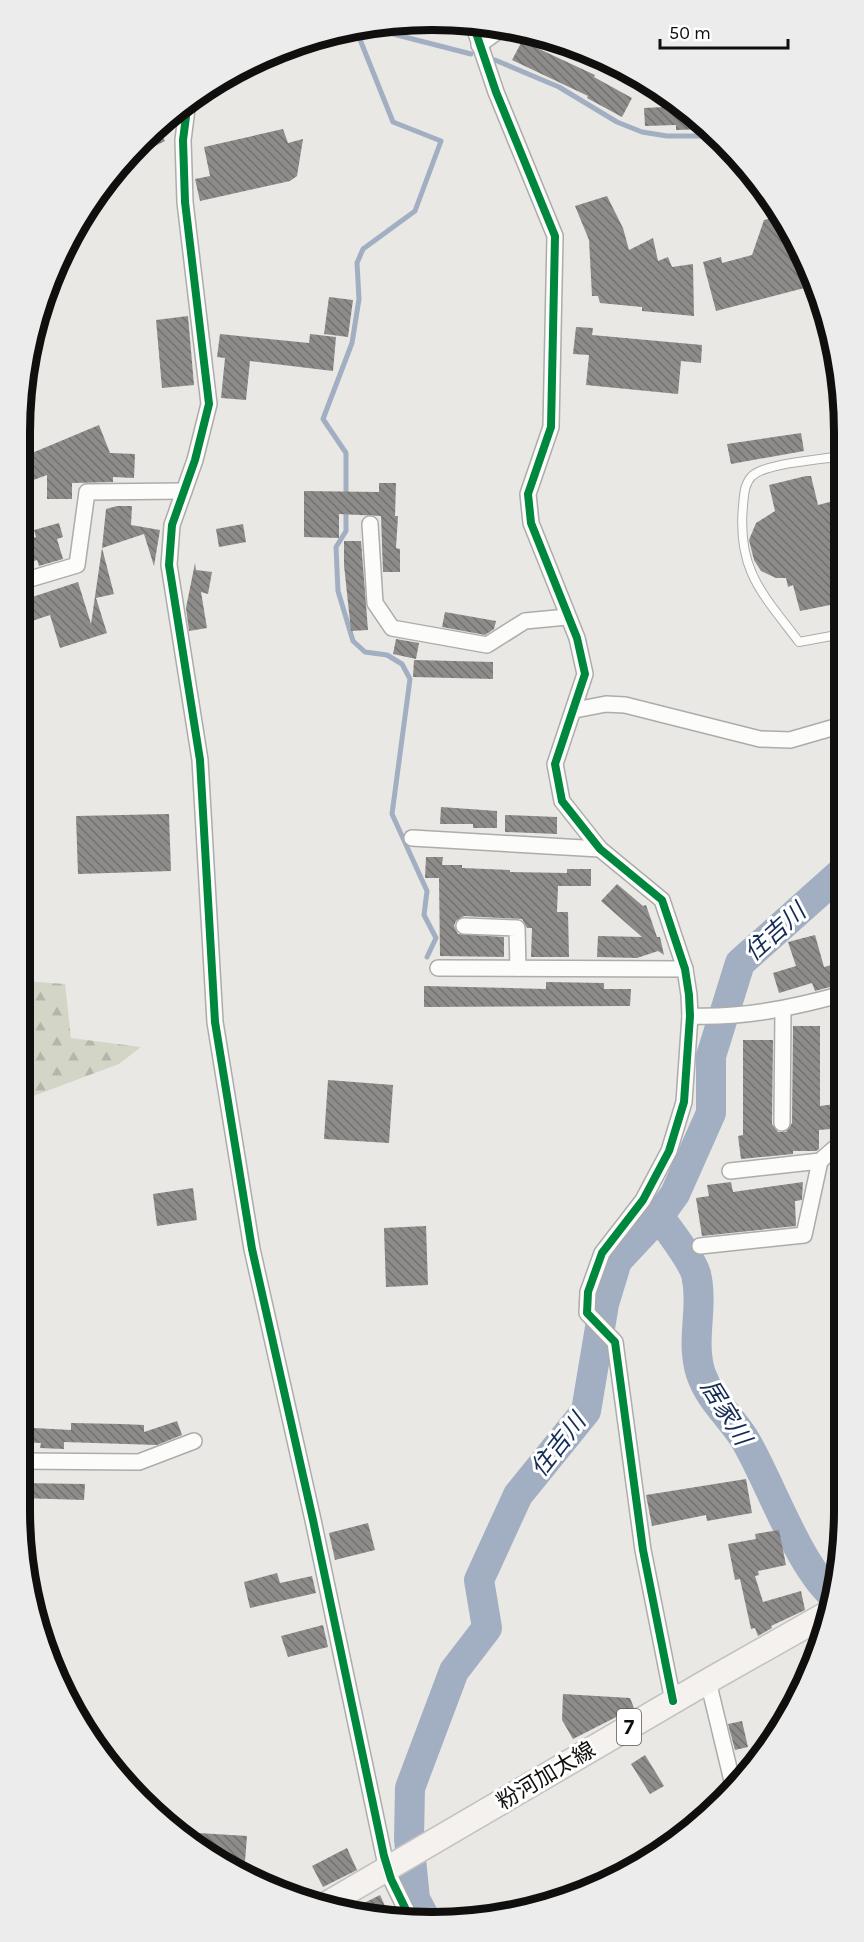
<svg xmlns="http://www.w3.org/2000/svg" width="864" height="1942" viewBox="0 0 864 1942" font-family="Karla,'Noto Sans JP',sans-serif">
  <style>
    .forest { fill: url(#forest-firs) }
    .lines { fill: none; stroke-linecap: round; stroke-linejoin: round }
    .stream { stroke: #a2afc2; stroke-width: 5 }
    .river { stroke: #a2afc2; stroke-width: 30 }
    .building { fill: url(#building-back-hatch) }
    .service-casing { stroke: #acacaa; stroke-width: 10 }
    .minor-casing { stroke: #acacaa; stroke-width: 18 }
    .primary-casing { stroke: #c3c2c0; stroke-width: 27 }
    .service { stroke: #fcfcfb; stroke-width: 8 }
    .minor { stroke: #fcfcfb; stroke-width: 15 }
    .primary { stroke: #f5f1ef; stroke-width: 24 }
    .cycleway-casing { stroke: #fff; stroke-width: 11 }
    .cycleway { stroke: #00873e; stroke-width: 8 }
    .labels { text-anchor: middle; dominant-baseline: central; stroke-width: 6; stroke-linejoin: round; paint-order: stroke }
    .shield { fill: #fff; stroke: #585756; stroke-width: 1.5 }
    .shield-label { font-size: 21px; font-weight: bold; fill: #100f0d }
    .street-label { font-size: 22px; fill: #100f0d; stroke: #fff }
    .water-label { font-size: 24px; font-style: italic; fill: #142c54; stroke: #fff }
    .rim { fill: none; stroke: #100f0d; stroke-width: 8 }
  </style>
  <defs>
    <pattern id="forest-firs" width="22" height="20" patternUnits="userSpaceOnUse" patternTransform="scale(1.5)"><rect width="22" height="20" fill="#d3d6c7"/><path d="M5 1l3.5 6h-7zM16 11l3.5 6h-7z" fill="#b4b6aa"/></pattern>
    <pattern id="building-back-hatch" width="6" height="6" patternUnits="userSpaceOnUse" patternTransform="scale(1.5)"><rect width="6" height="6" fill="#8d8c8a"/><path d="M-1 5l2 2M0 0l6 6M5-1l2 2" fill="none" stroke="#72716f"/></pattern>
  </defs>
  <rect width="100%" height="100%" fill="#e9e8e5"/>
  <!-- forest -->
  <path class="forest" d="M20,981L65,984L71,1038L141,1047L119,1064L20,1101Z"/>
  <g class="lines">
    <!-- stream -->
    <g class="stream">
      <path d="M362,26L471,54"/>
      <path d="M495,60L559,87L617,122L642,132L667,136H714"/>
      <path d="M102,188L127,172L128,155"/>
      <path d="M346,499V453L323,419L352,343L359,299L357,263L363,249L415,211L441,141L393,122L355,27"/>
      <path d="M346,508V531L336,547L338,591L353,641L365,652L387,655L402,664L410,679L392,814L427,891L424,915L436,938L427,957"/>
    </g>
    <!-- river -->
    <g class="river">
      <path d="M659,1216C669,1231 691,1258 696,1274C704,1308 690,1341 701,1374C710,1400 730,1416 744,1438C770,1481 799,1568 835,1597"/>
      <path d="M427,1922L415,1899L409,1839L410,1788L454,1671L487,1628L479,1580L518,1495L586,1411L604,1304L617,1261L659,1216L675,1194L711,1113V1056L740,963L842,872"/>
    </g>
  </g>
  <!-- building -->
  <g class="building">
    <path d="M522,41L595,75L594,77L632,98L622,117L587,98L588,96L512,60Z"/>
    <path d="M684,106L707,129L676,130V125L645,126L644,108Z"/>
    <path d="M157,126L165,141L122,163L140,141Z"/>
    <path d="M283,129L288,143L303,139L297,176L290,181L200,201L195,179L210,176L204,147Z"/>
    <path d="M607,196L623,228L629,250L653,238L658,261L668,257L672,267L693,264L694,316L642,311V307L600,303L598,296H592L589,240L575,206Z"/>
    <path d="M780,216L813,274L816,285L716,311L703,262L721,257L722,263L752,255L764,220Z"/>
    <path d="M329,297L353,300L348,337L324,334Z"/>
    <path d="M188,316L194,385L162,388L156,320Z"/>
    <path d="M576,327L593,328L592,335L702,345L701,363L681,361L678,394L586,385L589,355L573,354Z"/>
    <path d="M220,334L309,343L310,334L336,337L333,371L250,361L246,400L221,398L225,358L217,357Z"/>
    <path d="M99,425L110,453L135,454L134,478L113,477V482L72,483V499H47V475L20,485V458Z"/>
    <path d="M801,433L804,451L731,464L727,444Z"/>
    <path d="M806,476H811L818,505L841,499L842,597L840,603L800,611L793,585L788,587L786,578H776L761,571L754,560L749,540L756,523L775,511L769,485Z"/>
    <path d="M379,483H396L395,516H398L396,548L400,549V572H383L381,516L339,514V538L304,537V491L379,492Z"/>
    <path d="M117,506H132L131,525L160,530L154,566L144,534L102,548L106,509Z"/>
    <path d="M59,523L63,537L57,539L63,559L39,566L37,560L20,566V542L36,537L34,530Z"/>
    <path d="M243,524L246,542L219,547L216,529Z"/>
    <path d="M344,541H361L368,630L351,631L344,565Z"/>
    <path d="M102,548L114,594L96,598L107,633L60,648L50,615L20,625V601L78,582L91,624Z"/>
    <path d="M195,563L196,570L212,572L208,594L201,592L207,628L189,631L186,608Z"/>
    <path d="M445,612L496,621L494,629L485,635L442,627Z"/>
    <path d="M396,639L419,643L416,659L393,654Z"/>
    <path d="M414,660L493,662V679L413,677Z"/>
    <path d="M441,807L497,811V828H473V824H440Z"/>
    <path d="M169,814L171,871L78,874L76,816Z"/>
    <path d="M505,815L557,817V834L505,832Z"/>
    <path d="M426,857H443L442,865H462V868L510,870V872L567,873V869H591V886H558L557,912H568L569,957H531L532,928H527L522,919L464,916L456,921L454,926L458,934L504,937V957L440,956L439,878H425Z"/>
    <path d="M617,884L643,906L646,905L657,937H660L664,955L658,951L637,958L597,957L598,936L642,937L601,901Z"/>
    <path d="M815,935L824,967L835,964L841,984L815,991L812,983L779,993L773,973L796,966L788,942Z"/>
    <path d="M546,982L604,983V989H631L630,1006L424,1007V986L546,989Z"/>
    <path d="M793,1026H820V1106L843,1103V1128L819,1130V1149L816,1151H793V1154L741,1159L738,1136L743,1135V1040H773L772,1124L778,1132H786L792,1123Z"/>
    <path d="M328,1080L393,1085L389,1143L324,1139Z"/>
    <path d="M731,1182L733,1192L803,1182L802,1200L795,1201L796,1226L702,1236L696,1198L709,1196L707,1185Z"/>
    <path d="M193,1188L197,1220L157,1226L153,1194Z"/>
    <path d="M426,1226L428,1285L386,1287L384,1228Z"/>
    <path d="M20,1418H34V1428L71,1430V1423L121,1424L144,1425V1432L177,1421L182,1435L157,1445L64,1442V1449L40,1448L41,1443L20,1442Z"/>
    <path d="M746,1479L752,1513L707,1521L706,1515L652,1526L646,1495Z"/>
    <path d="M20,1483L85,1484L84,1500L20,1498Z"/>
    <path d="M368,1523L375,1550L335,1560L329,1533Z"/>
    <path d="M779,1530L786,1565L758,1571L759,1575L755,1576L763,1602L801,1591L805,1610L771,1626L772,1628L758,1636L755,1628L751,1629L740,1579L735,1580L728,1544L756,1539L755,1534Z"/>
    <path d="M277,1573L280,1583L312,1576L316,1593L250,1608L244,1582Z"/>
    <path d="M323,1625L328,1647L288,1657L281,1636Z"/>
    <path d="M563,1694L630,1698L634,1708L573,1739L562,1720Z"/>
    <path d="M742,1721L748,1747L735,1750L728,1724Z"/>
    <path d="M645,1755L664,1786L650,1794L631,1764Z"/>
    <path d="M183,1832L247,1836L244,1874L226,1867Z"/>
    <path d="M347,1848L357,1870L323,1887L312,1866Z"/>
    <path d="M380,1895L391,1919L346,1912Z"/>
  </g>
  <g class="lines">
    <defs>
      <path id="service" d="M841,456C820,460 766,463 752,476C744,484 744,496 743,506C737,571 763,594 799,642L842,634"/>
      <g id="minor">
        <path d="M473,24L496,92L555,236L551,427L528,494L531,523L577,638L585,674L555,764L562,801L600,849L662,900L685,969L689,995L690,1016L684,1102L669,1151L643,1200L602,1253L588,1292L587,1313L615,1342L643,1550L673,1701"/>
        <path d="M479,45L504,27"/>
        <path d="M584,49L609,62"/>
        <path d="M188,101L183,140L185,202L209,404L195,460L172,525L169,565L200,760L215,1022L252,1249L313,1520L384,1856L391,1879L411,1920"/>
        <path d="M370,524L375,603L392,628L487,645L525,621L567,617"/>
        <path d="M20,582L77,565L87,492L184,491"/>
        <path d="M575,710L606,704L625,705L760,739L790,740L842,725"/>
        <path d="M412,838L600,849"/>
        <path d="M464,926L517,928L518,968"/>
        <path d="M438,968L685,969"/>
        <path d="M690,1016C744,1018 792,1008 843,994"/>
        <path d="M782,1123L783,1010"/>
        <path d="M730,1171L820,1161L843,1141"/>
        <path d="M700,1246L804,1235L820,1161"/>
        <path d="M20,1461L139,1462L194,1441"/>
        <path d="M708,1681L734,1789"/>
      </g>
      <path id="primary" d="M325,1905L708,1681L830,1612"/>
    </defs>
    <!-- service casing -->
    <use href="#service" class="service-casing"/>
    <!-- minor casing -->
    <use href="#minor" class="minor-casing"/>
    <!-- primary casing -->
    <use href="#primary" class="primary-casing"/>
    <!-- service -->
    <use href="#service" class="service"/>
    <!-- minor -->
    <use href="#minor" class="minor"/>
    <!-- primary -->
    <use href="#primary" class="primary"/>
    <defs>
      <g id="cycleway">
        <path d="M473,24L496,92L555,236L551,427L528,494L531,523L577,638L585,674L555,764L562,801L600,849L662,900L685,969L689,995L690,1016L684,1102L669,1151L643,1200L602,1253L588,1292L587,1313L615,1342L643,1550L673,1701"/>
        <path d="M188,101L183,140L185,202L209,404L195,460L172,525L169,565L200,760L215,1022L252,1249L313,1520L384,1856L391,1879L411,1920"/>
      </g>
    </defs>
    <!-- cycleway casing -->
    <use href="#cycleway" class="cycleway-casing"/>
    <!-- cycleway -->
    <use href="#cycleway" class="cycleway"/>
  </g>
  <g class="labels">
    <!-- shield labels -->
    <rect class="shield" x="617" y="1709" width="24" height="36" rx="4.5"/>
    <g class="shield-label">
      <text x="629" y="1727">7</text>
    </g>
    <!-- street labels -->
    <g class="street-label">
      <text transform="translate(546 1776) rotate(-31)">粉河加太線</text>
    </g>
    <!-- water labels -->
    <g class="water-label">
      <text transform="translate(775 932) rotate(-42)">住吉川</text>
      <text transform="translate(726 1412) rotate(58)">居家川</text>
      <text transform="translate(558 1445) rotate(-52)">住吉川</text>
    </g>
  </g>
  <!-- crop -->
  <path d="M0 0H864V1942H0ZM432 30H432A402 402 0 0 1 834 432V1510A402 402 0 0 1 432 1912H432A402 402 0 0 1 30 1510V432A402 402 0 0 1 432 30Z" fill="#ececec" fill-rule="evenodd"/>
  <path class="rim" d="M432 30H432A402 402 0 0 1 834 432V1510A402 402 0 0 1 432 1912H432A402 402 0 0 1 30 1510V432A402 402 0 0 1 432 30Z"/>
  <!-- scale -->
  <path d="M660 39v9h128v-9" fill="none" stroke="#100f0d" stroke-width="3"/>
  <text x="669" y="39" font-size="18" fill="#100f0d" stroke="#ffffff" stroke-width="4.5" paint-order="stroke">50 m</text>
</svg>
